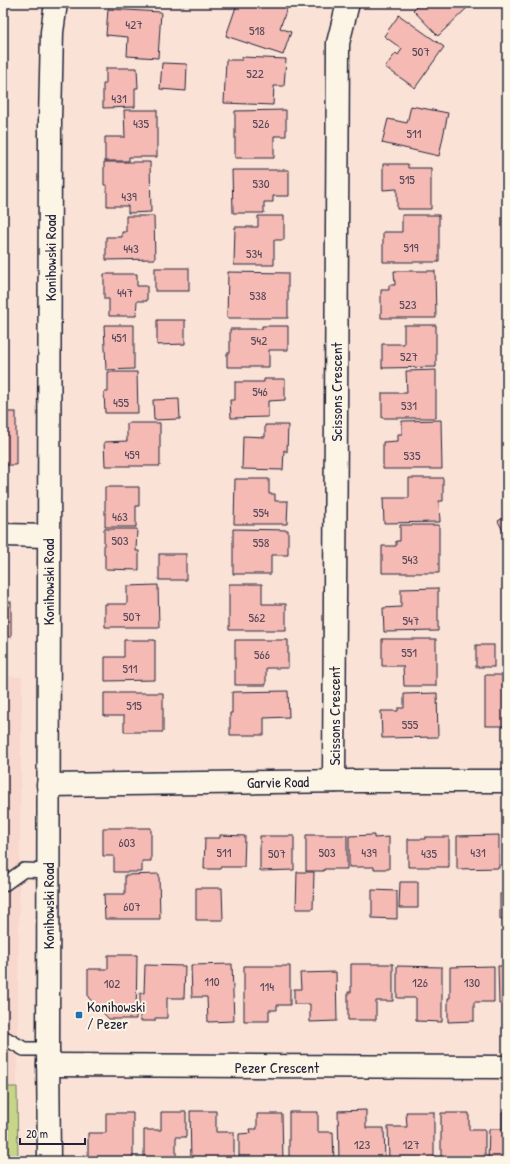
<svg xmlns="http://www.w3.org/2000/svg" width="510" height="1164" viewBox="0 0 510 1164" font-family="'Patrick Hand',sans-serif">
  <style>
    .built { fill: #f8d7cc }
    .green { fill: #c7d589; stroke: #747c62 }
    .building { fill: #f5bab4; stroke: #22223b }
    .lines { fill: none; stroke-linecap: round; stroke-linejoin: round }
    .service-casing { stroke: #22223b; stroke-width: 16 }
    .minor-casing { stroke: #22223b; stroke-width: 25 }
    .tertiary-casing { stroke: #22223b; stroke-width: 25 }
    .service { stroke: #fcf5e5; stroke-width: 13 }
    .minor { stroke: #fcf5e5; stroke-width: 22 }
    .tertiary { stroke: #fcf5e5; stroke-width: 22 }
    .poi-dot { fill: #1f6fb2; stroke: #fcf5e5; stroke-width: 1.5 }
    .labels { text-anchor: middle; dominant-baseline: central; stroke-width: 4; stroke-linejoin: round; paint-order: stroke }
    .number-label { font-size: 13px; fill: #574859 }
    .street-label { font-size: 15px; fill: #22223b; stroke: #fcf5e5 }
    .poi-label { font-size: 15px; fill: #22223b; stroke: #fcf5e5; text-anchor: start }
  </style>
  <rect width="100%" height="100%" fill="#fae3d6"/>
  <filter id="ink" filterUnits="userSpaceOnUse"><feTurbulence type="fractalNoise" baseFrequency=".025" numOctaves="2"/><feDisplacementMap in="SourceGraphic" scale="8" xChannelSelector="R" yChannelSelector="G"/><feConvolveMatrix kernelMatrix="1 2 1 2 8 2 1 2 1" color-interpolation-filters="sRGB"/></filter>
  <g filter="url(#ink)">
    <!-- built -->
    <path class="built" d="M3,676L22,677L17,1087H3Z"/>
    <!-- green -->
    <path class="green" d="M3,1087H17L18,1161H3Z"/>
    <!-- building -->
    <g class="building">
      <path d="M242,3H282L288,5L280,28L291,32L283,55L226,36L237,4L241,6Z"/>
      <path d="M420,3H472L438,36L413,10Z"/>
      <path d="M108,9L161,12L158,58L127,56L128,37L106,35Z"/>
      <path d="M399,15L444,47L415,88L385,67L396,53L398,55L402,49L384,36Z"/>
      <path d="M242,57L286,59L284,86H274L273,105L224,103L226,60H242Z"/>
      <path d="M162,63L187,64L186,91L160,89Z"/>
      <path d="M106,68H137L138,88H135V107L103,108V84H106Z"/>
      <path d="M411,106L448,113L439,156L382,143L388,119L407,123Z"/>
      <path d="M124,110H157V157H129V161H105V137H125Z"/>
      <path d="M286,110V136H274V158H235V111Z"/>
      <path d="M104,162H150L151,212L128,213V206H107V185H104Z"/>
      <path d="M383,164H408V168H431V209H397V189L383,190Z"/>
      <path d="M232,170H289V196H273V202H264V213H233Z"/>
      <path d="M402,215H439V262H383V232H402Z"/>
      <path d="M126,216H154L155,259L106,260V237H122V232H126Z"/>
      <path d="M258,216H284V240H274V265H234L235,227H258Z"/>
      <rect x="155" y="268" width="34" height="23"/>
      <path d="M394,271H435L436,318H381V290H389V285H395Z"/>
      <path d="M228,272L288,273V318H227Z"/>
      <path d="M104,274H137V286H147V301H137L136,316H109V299H104Z"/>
      <path d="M157,320H185V344L157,345Z"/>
      <path d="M104,325H134V369L106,370Z"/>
      <path d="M404,325H436V367L382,368V344H404Z"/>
      <path d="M262,326H288V350H269V367H227V353H230V329H262Z"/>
      <path d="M436,370V418H382V393H407L406,371Z"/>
      <path d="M108,372H137L138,413H105L104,392H108Z"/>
      <path d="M264,379H285V400L268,401V417L231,418L230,400H235V382H264Z"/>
      <path d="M179,399L180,419L154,420L153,400Z"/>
      <rect x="3" y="412" width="13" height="53"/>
      <path d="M441,420L442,469H383V442L398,441V434H402V421Z"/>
      <path d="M127,423H160V466H105L104,442L127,441Z"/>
      <path d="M265,425H288L287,452L284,450L283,470L242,469L243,436L265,437Z"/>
      <path d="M409,478H443V501H439L440,522L384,523L383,498H409Z"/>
      <path d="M235,479H269V494H275V501H288L287,524H234Z"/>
      <path d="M105,487H139V506H136V527H105Z"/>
      <path d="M507,516V539L498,521Z"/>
      <path d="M400,525H439V573H382V546H396V541H400Z"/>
      <path d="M104,529H137L136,551H139V570L105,569V554H104Z"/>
      <path d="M233,529L288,530V555H271V574H233Z"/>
      <rect x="159" y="554" width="27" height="26"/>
      <path d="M229,584H262V604H286V630H229Z"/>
      <path d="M158,585L159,627H105V604H127V586Z"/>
      <path d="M438,588V631L384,632L383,608L401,607V589Z"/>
      <rect x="3" y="602" width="8" height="35"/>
      <path d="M382,639H436V686H404L403,666H382Z"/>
      <path d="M124,640H155V680L105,681V657H124Z"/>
      <path d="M235,640H288V668H266V685H235Z"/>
      <rect x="476" y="645" width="18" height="22"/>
      <rect x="485" y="675" width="22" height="51"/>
      <path d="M288,691L289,717L264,718V735H230V713H232V692Z"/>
      <path d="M104,693H163V732H124V716H104Z"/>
      <path d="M437,693L438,737L382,738L381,711H398V708H404V694Z"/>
      <path d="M103,828H151V861H142V872H114V856H103Z"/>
      <path d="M220,835L245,836L244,867H220V869H204L205,838H220Z"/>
      <path d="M306,835H347V869H324V871H306Z"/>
      <path d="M374,835V838L389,837V869H374V867H349V836Z"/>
      <path d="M499,835V868L457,869V836Z"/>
      <path d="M260,836H294V870L260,871Z"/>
      <path d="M425,837H449V867H408V839H425Z"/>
      <path d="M297,872H314L313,909H296Z"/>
      <path d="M159,874L160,919H105L104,894H125V875Z"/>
      <path d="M400,882H418V908H399Z"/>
      <path d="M196,888H222L223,920H196Z"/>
      <path d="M372,890L397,891V919L372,918Z"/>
      <rect x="500" y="894" width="7" height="25"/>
      <path d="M108,955H137L136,1019H109L88,997V969H108Z"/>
      <path d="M232,964L234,1021L208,1022L207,997H192L191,965Z"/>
      <path d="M351,964H393V1001H376V1020H348V992H351Z"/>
      <path d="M145,965L185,966L184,998H167V1018H155V1021H140V993H144Z"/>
      <path d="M244,966H290V1005H277V1010H269V1021H244Z"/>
      <path d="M397,966L442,967V1022L416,1021V998H397Z"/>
      <path d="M494,966V1002H474V1021L448,1022V998H450V967Z"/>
      <path d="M498,966H507V1004H499Z"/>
      <path d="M336,972L337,1021L310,1022V1004H294V989H301L300,973Z"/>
      <path d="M366,1110V1128H384L385,1161H339L338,1111Z"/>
      <path d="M190,1111H216V1132H234V1161H191Z"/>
      <path d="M161,1112H186V1137H176V1159H144V1130H161Z"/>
      <path d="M289,1112H318V1132H333L334,1161H289Z"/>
      <path d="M406,1112H434V1161H389L388,1127H407Z"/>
      <path d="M502,1112H507V1161H488L489,1129H502Z"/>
      <path d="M106,1113H133V1161H88V1133H106Z"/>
      <path d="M441,1113H469V1130H485V1161H441Z"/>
      <path d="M257,1114H282L283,1161H239V1134L251,1133L250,1129H257Z"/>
    </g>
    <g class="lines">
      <defs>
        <g id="service">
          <path d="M3,885L24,870L48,871"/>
          <path d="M3,1037L24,1049H48"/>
        </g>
        <g id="minor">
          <path d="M3,535L48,536"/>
          <path d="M334,781L338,43L348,3"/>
          <path d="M48,785L354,781H507"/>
          <path d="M48,1065L507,1067"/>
        </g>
        <path id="tertiary" d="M49,1161L48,1049L50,120L52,32L56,3"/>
      </defs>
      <!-- service casing -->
      <use href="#service" class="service-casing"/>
      <!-- minor casing -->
      <use href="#minor" class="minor-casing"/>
      <!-- tertiary casing -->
      <use href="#tertiary" class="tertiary-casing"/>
      <!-- service -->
      <use href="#service" class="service"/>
      <!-- minor -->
      <use href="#minor" class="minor"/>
      <!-- tertiary -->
      <use href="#tertiary" class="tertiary"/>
    </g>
  </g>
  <!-- markers -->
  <rect class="poi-dot" x="75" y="1011" width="8" height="8" rx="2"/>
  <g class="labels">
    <!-- number labels -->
    <g class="number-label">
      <text x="134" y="24">427</text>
      <text x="257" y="30">518</text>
      <text x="421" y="51">507</text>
      <text x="255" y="73">522</text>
      <text x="119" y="98">431</text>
      <text x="141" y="123">435</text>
      <text x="261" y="123">526</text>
      <text x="414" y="133">511</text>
      <text x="407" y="179">515</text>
      <text x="261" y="183">530</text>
      <text x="129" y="196">439</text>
      <text x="411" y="247">519</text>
      <text x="131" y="248">443</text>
      <text x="254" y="253">534</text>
      <text x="125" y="292">447</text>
      <text x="258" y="295">538</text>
      <text x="408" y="304">523</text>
      <text x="119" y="337">451</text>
      <text x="259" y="340">542</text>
      <text x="409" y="356">527</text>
      <text x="260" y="391">546</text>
      <text x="121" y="402">455</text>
      <text x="409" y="405">531</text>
      <text x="132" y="454">459</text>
      <text x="412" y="455">535</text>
      <text x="261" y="512">554</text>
      <text x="120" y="516">463</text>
      <text x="120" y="540">503</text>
      <text x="261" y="542">558</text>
      <text x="410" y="559">543</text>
      <text x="132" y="616">507</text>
      <text x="257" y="617">562</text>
      <text x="411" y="620">547</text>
      <text x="409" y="652">551</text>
      <text x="262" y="654">566</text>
      <text x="130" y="668">511</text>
      <text x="134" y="705">515</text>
      <text x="410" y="724">555</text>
      <text x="127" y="842">603</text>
      <text x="224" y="852">511</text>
      <text x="327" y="852">503</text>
      <text x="369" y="852">439</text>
      <text x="478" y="852">431</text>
      <text x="277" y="853">507</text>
      <text x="429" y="853">435</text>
      <text x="132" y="906">607</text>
      <text x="212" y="981">110</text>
      <text x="420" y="982">126</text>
      <text x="472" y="982">130</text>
      <text x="112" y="983">102</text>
      <text x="267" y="986">114</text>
      <text x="362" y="1144">123</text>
      <text x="411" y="1144">127</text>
    </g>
    <!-- street labels -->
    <g class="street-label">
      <text transform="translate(50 258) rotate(-90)">Konihowski Road</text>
      <text transform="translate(336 392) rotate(-90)">Scissons Crescent</text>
      <text transform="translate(48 582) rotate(-90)">Konihowski Road</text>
      <text transform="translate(334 716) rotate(-90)">Scissons Crescent</text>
      <text transform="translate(278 782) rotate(-1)">Garvie Road</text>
      <text transform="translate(48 906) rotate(-90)">Konihowski Road</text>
      <text x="277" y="1067">Pezer Crescent</text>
    </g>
    <!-- poi labels -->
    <g class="poi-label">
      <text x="87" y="1006">Konihowski<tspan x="87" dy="17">/ Pezer</tspan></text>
    </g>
  </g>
  <!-- margin -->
  <rect width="510" height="1164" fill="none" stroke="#fcf5e5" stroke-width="16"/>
  <rect x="8" y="8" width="494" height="1148" fill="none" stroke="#22223b" stroke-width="1.5" filter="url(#ink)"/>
  <!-- scale -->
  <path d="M20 1138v6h65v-6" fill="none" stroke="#22223b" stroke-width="2"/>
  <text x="26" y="1138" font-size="12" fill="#22223b" stroke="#fcf5e5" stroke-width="3" paint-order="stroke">20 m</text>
</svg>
